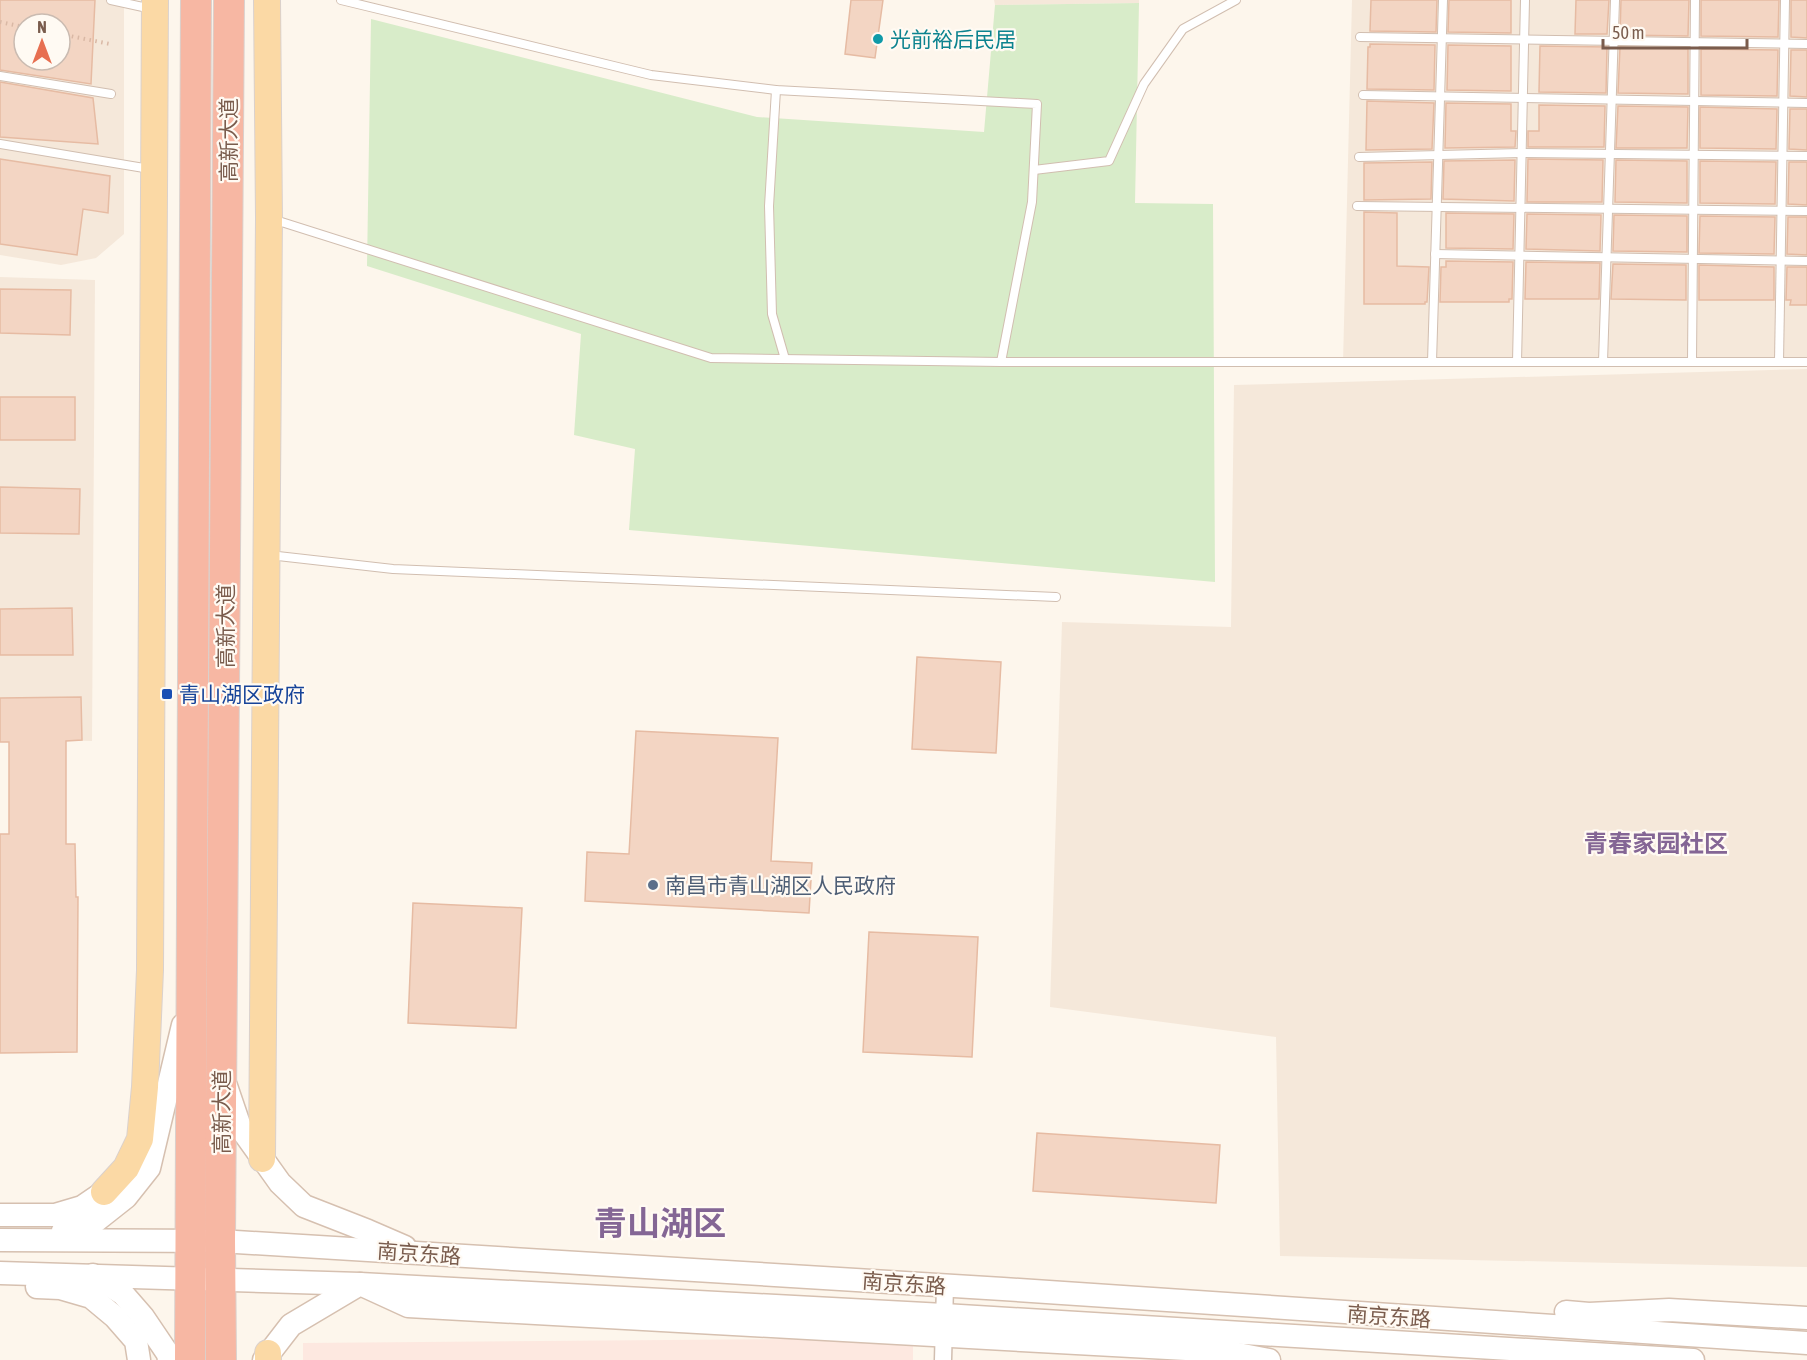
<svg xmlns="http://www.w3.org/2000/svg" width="1807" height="1360" viewBox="0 0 1807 1360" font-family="'Asap Condensed','Noto Sans SC',sans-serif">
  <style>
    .residential { fill: #f5e8da; fill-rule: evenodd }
    .commercial { fill: #fde8e0 }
    .green { fill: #d8ecc9 }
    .building { fill: #f3d5c3; stroke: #e6bba3; stroke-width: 1.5; fill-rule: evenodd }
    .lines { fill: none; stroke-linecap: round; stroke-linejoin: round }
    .lane-casing { stroke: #d1beb0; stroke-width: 10 }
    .street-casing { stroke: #d1beb0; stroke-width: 19 }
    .secondary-casing { stroke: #d6c0b0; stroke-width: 25 }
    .primary-casing { stroke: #dad1cd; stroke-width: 28 }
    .highway-casing { stroke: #dad1cd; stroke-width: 32 }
    .path { stroke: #d9b8a5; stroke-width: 4; stroke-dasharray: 1.5 4.5; stroke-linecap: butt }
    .lane { stroke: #fff; stroke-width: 8 }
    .street { stroke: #fff; stroke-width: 16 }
    .secondary { stroke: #fff; stroke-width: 22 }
    .primary { stroke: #fbd9a5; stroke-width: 26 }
    .highway { stroke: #f7b7a3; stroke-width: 30 }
    .culture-dot { fill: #0f9aa8; stroke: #fffaf3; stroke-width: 2 }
    .transit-dot { fill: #1a4fb4; stroke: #fffaf3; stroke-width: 2 }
    .service-dot { fill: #5c6f8a; stroke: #fffaf3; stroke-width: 2 }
    .labels { text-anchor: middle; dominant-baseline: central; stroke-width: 4.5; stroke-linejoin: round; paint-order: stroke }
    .culture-label { font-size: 21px; fill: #0d838f; stroke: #fffaf3; text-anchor: start }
    .street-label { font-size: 21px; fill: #7a5c4d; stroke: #fffaf3 }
    .transit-label { font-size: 21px; fill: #164399; stroke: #fffaf3; text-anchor: start }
    .service-label { font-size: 21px; fill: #4e5e75; stroke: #fffaf3; text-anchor: start }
    .quarter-label { font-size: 24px; font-weight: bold; fill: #846695; stroke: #fffaf3 }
    .town-label { font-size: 33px; font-weight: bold; fill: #846695; stroke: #fffaf3 }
  </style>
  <rect width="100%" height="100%" fill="#fdf6ec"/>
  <!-- residential -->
  <g class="residential">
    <path d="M0,0H124V234L96,258L61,265L0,255ZM24,24H60V60H24Z"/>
    <path d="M994,0H1139V3L995,5Z"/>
    <path d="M1352,0H1807V357L1343,363Z"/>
    <path d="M0,277L95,280L92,741L0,739Z"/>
    <path d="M1807,369V1267L1280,1256L1276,1037L1050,1007L1062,622L1231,627L1234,385Z"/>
  </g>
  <!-- commercial -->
  <path class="commercial" d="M913,1338V1360H303V1343Z"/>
  <!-- green -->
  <path class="green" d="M1139,3L1135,203L1213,204L1215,582L629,530L635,449L574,435L581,334L367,266L371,19L757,117L984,132L995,5Z"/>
  <!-- building -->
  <g class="building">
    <path d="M0,0H95L91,84L0,70ZM24,21L42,24H60V60H24Z"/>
    <path d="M851,0H883L875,58L845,54Z"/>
    <path d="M1371,0H1437L1436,32L1370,31Z"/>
    <path d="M1449,0H1511V33L1448,32Z"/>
    <path d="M1576,0H1609L1607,34H1575Z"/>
    <path d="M1621,0H1689L1688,36L1620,35Z"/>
    <path d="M1701,0H1779L1778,37L1701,36Z"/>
    <path d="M1791,0H1807V38L1791,37Z"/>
    <path d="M1370,44L1435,45L1434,90L1367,89L1368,47H1370Z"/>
    <path d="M1448,45L1511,46V91L1447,90Z"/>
    <path d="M1540,46L1607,47L1606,93L1539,92Z"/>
    <path d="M1620,47L1688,49V94L1618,93Z"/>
    <path d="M1701,49L1778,50L1777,96L1701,95Z"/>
    <path d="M1791,50H1807V97L1790,96Z"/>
    <path d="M0,82L93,98L98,144L0,137Z"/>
    <path d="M1367,101L1434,103L1432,149L1366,150Z"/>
    <path d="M1446,103L1511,104V131H1516L1515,147L1445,148Z"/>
    <path d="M1539,105L1605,106L1604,147H1528V131H1539Z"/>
    <path d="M1618,106L1688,107L1687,148H1616Z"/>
    <path d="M1700,107L1777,109L1776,149L1700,148Z"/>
    <path d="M1790,109H1807V150L1789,149Z"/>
    <path d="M0,159L110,176L108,213L83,209L77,255L0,244Z"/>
    <path d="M1528,159L1603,160L1602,202H1527Z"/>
    <path d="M1515,160L1514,201L1443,199L1444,161Z"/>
    <path d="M1616,160L1687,161V203L1615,202Z"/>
    <path d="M1700,161L1776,162L1775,204L1700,203Z"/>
    <path d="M1432,162L1431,199L1364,200V163Z"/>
    <path d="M1789,162H1807V205L1788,204Z"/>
    <path d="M1364,212L1397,213V266L1429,267L1427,302H1425V304H1364Z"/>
    <path d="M1446,213L1514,214L1513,249L1446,248Z"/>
    <path d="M1527,214L1601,215L1600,251L1526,249Z"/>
    <path d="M1614,215L1687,216V252L1613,251Z"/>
    <path d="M1700,216L1775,217L1774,254L1699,253Z"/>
    <path d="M1788,217H1807V255L1787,254Z"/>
    <path d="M1446,261L1513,262L1512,299H1509V302H1440L1441,267H1446Z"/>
    <path d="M1526,262L1600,263L1599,299H1525Z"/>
    <path d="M1613,264L1686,265V300L1611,299Z"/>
    <path d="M1699,265L1774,267V300H1699Z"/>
    <path d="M1787,267H1807V305H1790L1791,300H1786Z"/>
    <path d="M0,289L71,290L70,335L0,333Z"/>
    <rect x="0" y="397" width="75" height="43"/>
    <path d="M0,487L80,489L79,534L0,533Z"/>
    <path d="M72,608L73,655H0V609Z"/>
    <path d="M917,657L1001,662L996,753L912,749Z"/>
    <path d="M81,697L82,740L66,741V844H75L76,897H78L77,1052L0,1053V834H9V742H0V698Z"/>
    <path d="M636,731L778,738L771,861L812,863L809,913L585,901L587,852L629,854Z"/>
    <path d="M413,903L522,908L516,1028L408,1023Z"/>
    <path d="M869,932L978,937L972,1057L863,1052Z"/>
    <path d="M1037,1133L1220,1145L1216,1203L1033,1191Z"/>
  </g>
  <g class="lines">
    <defs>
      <g id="lane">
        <path d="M111,0L152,9"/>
        <path d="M341,0L651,75L776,90L1037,104L1032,202L1001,362"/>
        <path d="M1360,37L1807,44"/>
        <path d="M0,76L111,94"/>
        <path d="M776,90L769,206L772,314L785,359"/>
        <path d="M1363,95L1807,103"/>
        <path d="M0,144L150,169"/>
        <path d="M1359,157L1521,153L1807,156"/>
        <path d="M1034,170L1109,161L1144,84L1183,29L1236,0"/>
        <path d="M1357,206L1807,211"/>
        <path d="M272,219L711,358L1001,362H1807"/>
        <path d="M1435,254L1807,261"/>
        <path d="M1432,362L1443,0"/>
        <path d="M1517,362L1525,0"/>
        <path d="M1603,362L1615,0"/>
        <path d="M1692,362L1695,0"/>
        <path d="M1779,362L1785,0"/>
        <path d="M269,555L393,569L1056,597"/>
      </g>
      <path id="street" d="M943,1360L945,1286"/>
      <g id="secondary">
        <path d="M226,1086L240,1127L280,1183L304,1206L368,1231L405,1247"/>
        <path d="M0,1215H55L82,1207L104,1192"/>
        <path d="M63,1231L88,1227L126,1197L149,1168L183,1025"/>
        <path d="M0,1240L220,1241L1003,1289L1807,1343"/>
        <path d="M0,1273L360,1284L944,1315L1693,1360"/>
        <path d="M93,1275L123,1294L143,1317L168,1354L169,1360"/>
        <path d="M37,1287L60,1288L91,1297L115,1317L136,1341L139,1360"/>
        <path d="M1566,1312L1589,1314L1669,1310L1807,1318"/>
        <path d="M264,1360L291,1325L360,1284L408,1306L1222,1351L1269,1360"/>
      </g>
      <g id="primary">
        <path d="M262,1159L269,218L267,0"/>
        <path d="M104,1192L126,1168L140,1139L145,1087L150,970L155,0"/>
        <path d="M268,1360V1353"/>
      </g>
      <g id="highway">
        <path d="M190,1360L196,0"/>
        <path d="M221,1360L220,1241L229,0"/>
      </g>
    </defs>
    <!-- lane casing -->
    <use href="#lane" class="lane-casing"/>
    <!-- street casing -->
    <use href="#street" class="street-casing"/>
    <!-- secondary casing -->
    <use href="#secondary" class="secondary-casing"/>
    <!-- primary casing -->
    <use href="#primary" class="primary-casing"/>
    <!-- highway casing -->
    <use href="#highway" class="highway-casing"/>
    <!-- path -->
    <g class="path">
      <path d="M0,22L24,27"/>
      <path d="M60,34L110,44"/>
    </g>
    <!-- lane -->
    <use href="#lane" class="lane"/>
    <!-- street -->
    <use href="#street" class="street"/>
    <!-- secondary -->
    <use href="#secondary" class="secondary"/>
    <!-- primary -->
    <use href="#primary" class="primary"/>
    <!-- highway -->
    <use href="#highway" class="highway"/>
  </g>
  <!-- markers -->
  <circle class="culture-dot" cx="878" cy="39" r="6"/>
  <rect class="transit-dot" x="161" y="688" width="12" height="12" rx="3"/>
  <circle class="service-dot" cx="653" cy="885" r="6"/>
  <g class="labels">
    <!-- culture labels -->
    <g class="culture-label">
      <text x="890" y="39">光前裕后民居</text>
    </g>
    <!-- street labels -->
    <g class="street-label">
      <text transform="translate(228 140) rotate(-90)">高新大道</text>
      <text transform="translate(225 626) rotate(-90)">高新大道</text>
      <text transform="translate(221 1112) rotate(-90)">高新大道</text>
      <text transform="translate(419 1253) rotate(4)">南京东路</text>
      <text transform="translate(904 1283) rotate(4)">南京东路</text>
      <text transform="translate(1389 1316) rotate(4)">南京东路</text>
    </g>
    <!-- transit labels -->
    <g class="transit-label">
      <text x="179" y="694">青山湖区政府</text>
    </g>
    <!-- service labels -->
    <g class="service-label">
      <text x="665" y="885">南昌市青山湖区人民政府</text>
    </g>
    <!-- quarter labels -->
    <g class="quarter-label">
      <text x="1656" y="843">青春家园社区</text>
    </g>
    <!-- town labels -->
    <g class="town-label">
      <text x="660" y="1223">青山湖区</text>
    </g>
  </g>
  <!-- north arrow -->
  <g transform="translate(42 42)"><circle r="28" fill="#fffaf3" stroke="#cabbb1" stroke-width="1.5"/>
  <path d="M0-4.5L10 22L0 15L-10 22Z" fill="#e76f51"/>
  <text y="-9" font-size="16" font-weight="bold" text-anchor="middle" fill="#7a5c4d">N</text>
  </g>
  <!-- scale -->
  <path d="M1603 39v9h144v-9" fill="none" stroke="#7a5c4d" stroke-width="3"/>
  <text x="1612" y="39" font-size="18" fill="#7a5c4d" stroke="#fffaf3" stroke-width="4.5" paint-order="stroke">50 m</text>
</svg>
